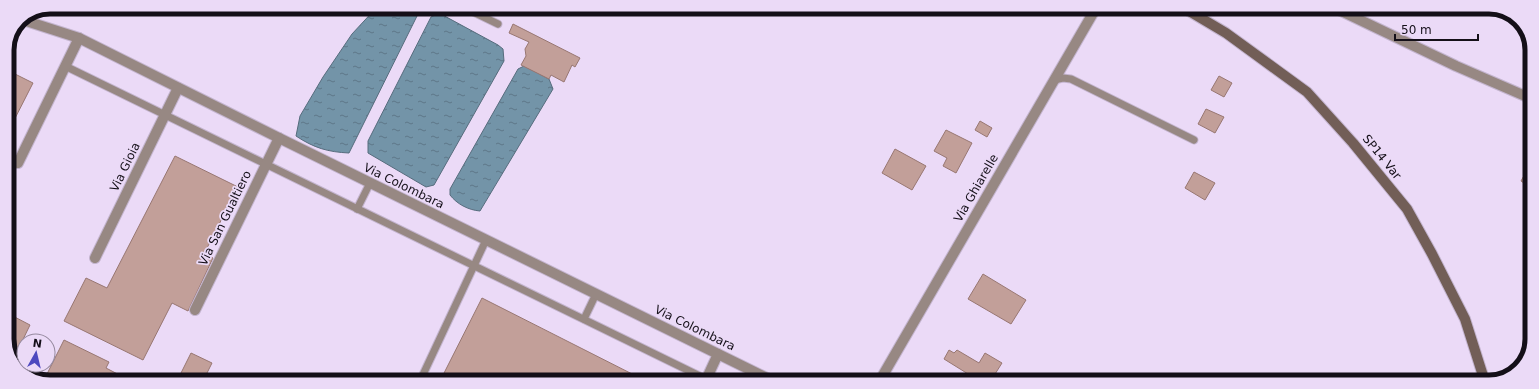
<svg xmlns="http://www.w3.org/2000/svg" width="1539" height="389" viewBox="0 0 1539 389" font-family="'DejaVu Sans',sans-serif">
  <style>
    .water { fill: url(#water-ripples); stroke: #566c7d }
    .building { fill: #c29f99; stroke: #987772 }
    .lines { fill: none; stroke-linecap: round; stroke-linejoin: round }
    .service-casing { stroke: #c4b5cf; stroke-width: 9 }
    .minor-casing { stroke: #c4b5cf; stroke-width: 12 }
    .secondary-casing { stroke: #c4b5cf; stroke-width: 12 }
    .service { stroke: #978883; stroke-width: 7 }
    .minor { stroke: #978883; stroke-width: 10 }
    .secondary { stroke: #725e57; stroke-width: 10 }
    .labels { text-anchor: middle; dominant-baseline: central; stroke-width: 3.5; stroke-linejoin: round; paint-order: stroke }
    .street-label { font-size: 12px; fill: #140f18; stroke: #ebdaf7 }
    .rim { fill: none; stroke: #140f18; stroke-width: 5 }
  </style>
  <defs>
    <pattern id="water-ripples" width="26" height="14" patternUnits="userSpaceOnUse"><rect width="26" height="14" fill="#7394a8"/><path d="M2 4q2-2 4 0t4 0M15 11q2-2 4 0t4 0" fill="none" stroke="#5d7788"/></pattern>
  </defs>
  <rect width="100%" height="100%" fill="#ebdaf7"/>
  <!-- water -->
  <g class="water">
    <path d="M377,7H410L419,12L349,153C328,152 314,148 296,136L300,116L323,77L352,34Z"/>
    <path d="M439,13L498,45L503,49L504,61L434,185L426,187L368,153V141L431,17Z"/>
    <path d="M524,66L549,79L553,89L480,211C468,210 457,204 450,195V189L518,69Z"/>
  </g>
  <!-- building -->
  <g class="building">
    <path d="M513,24L580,58L575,67L572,65L564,82L551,75L549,79L521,65L526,56L525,49L529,42L509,33Z"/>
    <path d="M7,70L33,83L7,134Z"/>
    <path d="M1219,76L1232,83L1224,97L1211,90Z"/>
    <path d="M1206,109L1224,117L1215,133L1198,124Z"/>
    <path d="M980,121L992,128L987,137L975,130Z"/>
    <path d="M946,130L972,143L956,173L943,166L947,158L934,151Z"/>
    <path d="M895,149L926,166L912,190L882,173Z"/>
    <path d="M175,156L238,187L204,254L213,258L188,311L172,303L143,360L64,321L86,278L107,288Z"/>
    <path d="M1531,163V188L1521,181Z"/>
    <path d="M1194,172L1215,183L1205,200L1185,188Z"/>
    <path d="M983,274L1026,300L1011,324L968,299Z"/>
    <path d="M482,298L646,381H440Z"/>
    <path d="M7,313L30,325L14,358L7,344Z"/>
    <path d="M64,340L109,362L106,368L131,381H52L45,378Z"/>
    <path d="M949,350L954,353L957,350L979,363L985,353L1002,363L990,382H981L944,359Z"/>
    <path d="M191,353L212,363L203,381H177Z"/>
  </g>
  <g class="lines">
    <defs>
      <g id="service">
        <path d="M463,7L498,24"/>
        <path d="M65,66L712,382"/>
        <path d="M1054,80L1063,78L1071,79L1194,140"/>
        <path d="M357,209L370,183"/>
        <path d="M584,319L596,294"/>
        <path d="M420,381L486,240"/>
      </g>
      <g id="minor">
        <path d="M1335,8L1456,66L1532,99"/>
        <path d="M20,19L79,38L279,138L775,382"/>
        <path d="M18,163L79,38"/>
        <path d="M95,258L178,88"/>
        <path d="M195,310L279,138"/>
        <path d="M705,382L718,354"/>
        <path d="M879,382L1096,8"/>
      </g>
      <path id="secondary" d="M1184,8L1226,33L1307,92L1353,143L1407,209L1432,254L1465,319L1485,382"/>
    </defs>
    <!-- service casing -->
    <use href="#service" class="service-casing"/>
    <!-- minor casing -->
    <use href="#minor" class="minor-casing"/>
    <!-- secondary casing -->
    <use href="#secondary" class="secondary-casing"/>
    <!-- service -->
    <use href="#service" class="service"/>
    <!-- minor -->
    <use href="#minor" class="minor"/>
    <!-- secondary -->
    <use href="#secondary" class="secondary"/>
  </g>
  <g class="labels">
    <!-- street labels -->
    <g class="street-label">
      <text transform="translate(1382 157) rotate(51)">SP14 Var</text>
      <text transform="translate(125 167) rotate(-64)">Via Gioia</text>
      <text transform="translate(404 186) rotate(26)">Via Colombara</text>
      <text transform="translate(976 188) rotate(-60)">Via Ghiarelle</text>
      <text transform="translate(225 218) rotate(-64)">Via San Gualtiero</text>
      <text transform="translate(695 328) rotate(26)">Via Colombara</text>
    </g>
  </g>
  <!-- crop -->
  <path d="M0 0H1539V389H0ZM50 14H1489A36 36 0 0 1 1525 50V339A36 36 0 0 1 1489 375H50A36 36 0 0 1 14 339V50A36 36 0 0 1 50 14Z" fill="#ebdaf7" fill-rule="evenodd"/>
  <path class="rim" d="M50 14H1489A36 36 0 0 1 1525 50V339A36 36 0 0 1 1489 375H50A36 36 0 0 1 14 339V50A36 36 0 0 1 50 14Z"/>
  <!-- north arrow -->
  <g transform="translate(36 353) rotate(8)"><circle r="19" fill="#ebdaf7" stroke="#95899e"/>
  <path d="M0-3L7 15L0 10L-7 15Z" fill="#4d49bf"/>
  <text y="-6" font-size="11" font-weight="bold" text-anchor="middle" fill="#140f18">N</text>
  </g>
  <!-- scale -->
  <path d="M1395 34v6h83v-6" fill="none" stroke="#140f18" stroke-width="2"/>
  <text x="1401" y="34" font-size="12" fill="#140f18" stroke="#ebdaf7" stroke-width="3" paint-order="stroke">50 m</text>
</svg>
